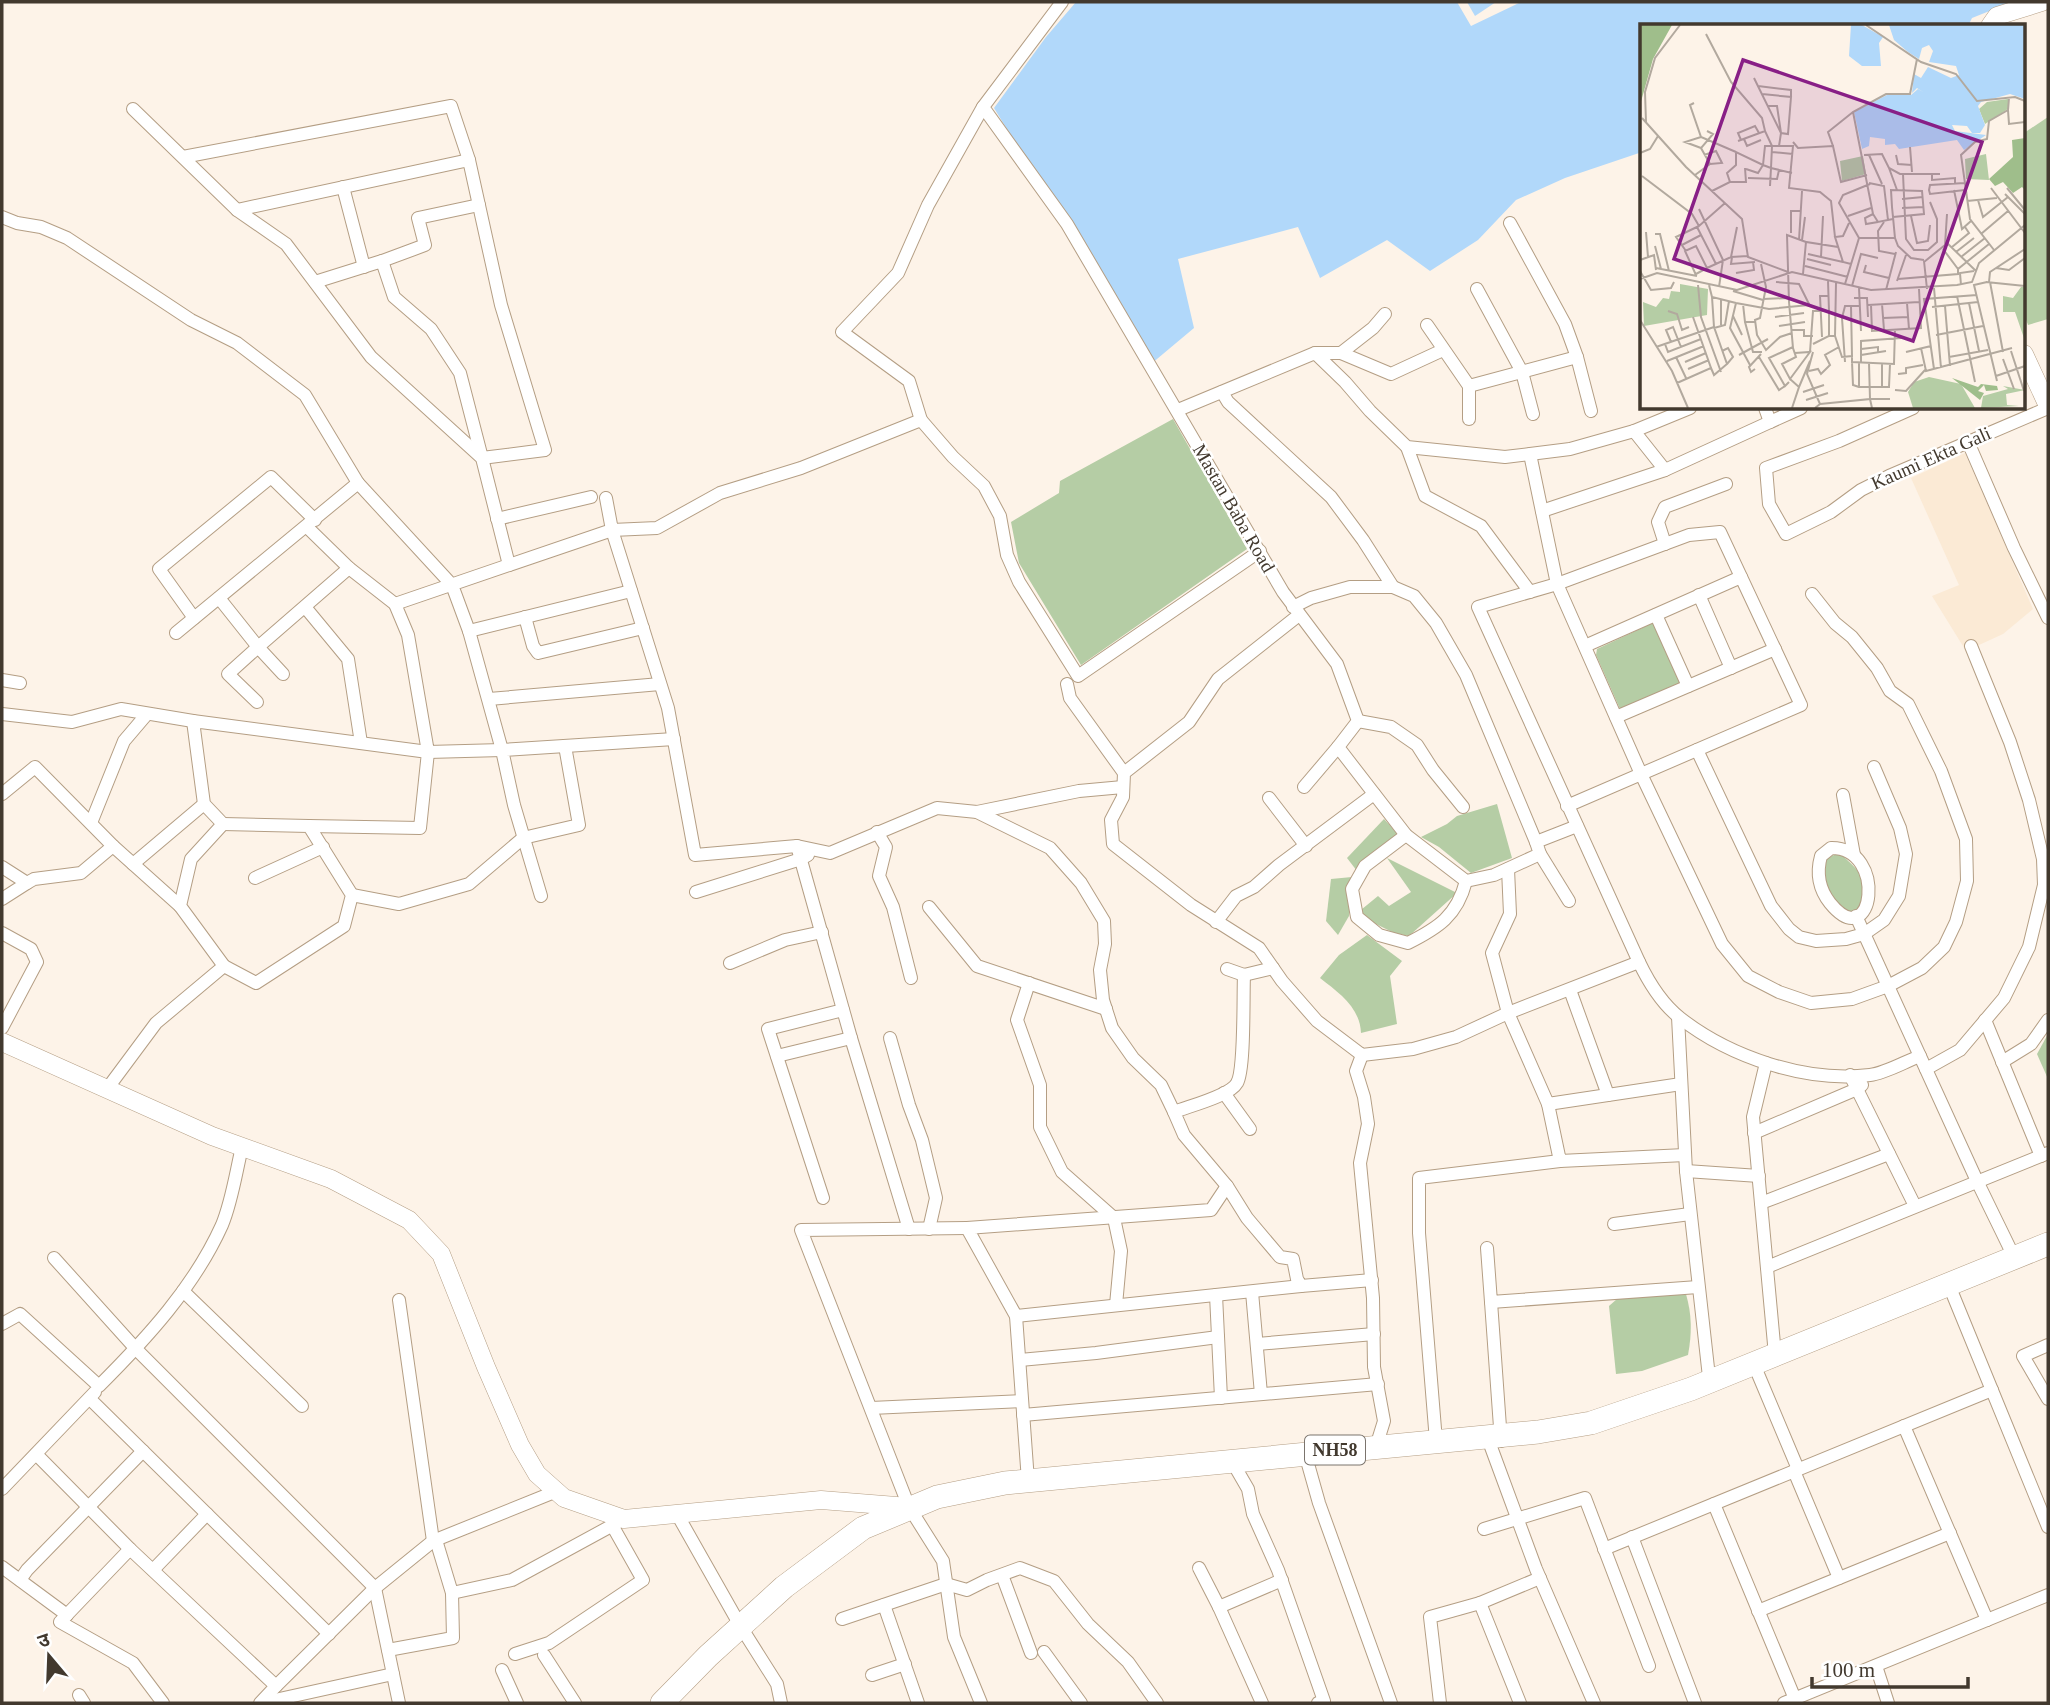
<svg xmlns="http://www.w3.org/2000/svg" width="2050" height="1705" viewBox="0 0 2050 1705" font-family="'Times New Roman','Noto Sans Devanagari',serif">
  <style>
    .built { fill: #fbead5 }
    .green { fill: #b5cda5 }
    .water { fill: #b1d8fa }
    .lines { fill: none; stroke-linecap: round; stroke-linejoin: round }
    .street-casing { stroke: #b49e84; stroke-width: 14 }
    .secondary-casing { stroke: #b49e84; stroke-width: 19 }
    .highway-casing { stroke: #b49e84; stroke-width: 24 }
    .street { stroke: #fff; stroke-width: 12 }
    .secondary { stroke: #fff; stroke-width: 18 }
    .highway { stroke: #fff; stroke-width: 23 }
    .labels { text-anchor: middle; dominant-baseline: central; stroke-width: 5; stroke-linejoin: round; paint-order: stroke }
    .shield { fill: #fff; stroke: #7b746d; stroke-width: 2 }
    .shield-label { font-size: 18px; font-weight: bold; fill: #42392e }
    .street-label { font-size: 19px; fill: #42392e; stroke: #fff }
    .inset-road { fill: none; stroke: #b2a99e; stroke-width: 2 }
    .view { fill: #881f86; fill-opacity: 0.15; stroke: #881f86; stroke-width: 3.5 }
    .inset-edge { fill: none; stroke: #42392e; stroke-width: 3.5 }
  </style>
  <rect width="100%" height="100%" fill="#fdf3e8"/>
  <!-- built -->
  <path class="built" d="M1965,453L2033,609L2003,634L1966,651L1932,596L1959,585L1911,478Z"/>
  <!-- green -->
  <g class="green">
    <path d="M2048,117V319L2028,325L2024,314V133Z"/>
    <path d="M1173,419L1247,549L1081,665L1019,563L1011,522L1059,493L1060,481Z"/>
    <path d="M1657,621L1683,684L1620,709L1596,655L1597,649Z"/>
    <path d="M1497,804L1512,858L1471,873L1439,847L1421,837L1447,824L1457,816Z"/>
    <path d="M1384,819L1398,834L1357,871L1347,858Z"/>
    <path d="M1839,853C1866,875 1869,883 1856,915C1833,908 1820,881 1827,858Z"/>
    <path d="M1387,858L1457,893L1409,936L1394,933L1356,914L1378,896L1389,906L1411,892Z"/>
    <path d="M1352,877L1349,916L1338,935L1326,921L1331,879Z"/>
    <path d="M1367,935L1402,961L1390,976L1397,1024L1361,1033C1360,1007 1339,993 1320,978L1339,955Z"/>
    <path d="M2048,1034V1079L2037,1054Z"/>
    <path d="M1670,1292L1686,1294C1692,1315 1692,1333 1688,1355L1642,1371L1616,1374L1609,1306L1617,1299Z"/>
  </g>
  <!-- water -->
  <g class="water">
    <path d="M1076,2H1457L1471,26L1521,2H2012L1972,18L1968,26H1642V152L1565,178L1516,200L1478,240L1430,271L1387,240L1320,278L1298,227L1178,259L1194,328L1151,364L994,108L1046,37Z"/>
    <path d="M1467,2H1496L1475,16Z"/>
  </g>
  <g class="lines">
    <defs>
      <g id="street">
        <path d="M1062,2L983,107L1067,224L1283,592L1337,664L1358,721L1338,747L1406,835L1466,881L1494,875L1540,854L1536,842L1577,826"/>
        <path d="M133,109L237,210L286,244L371,357L482,458L509,565L612,530L668,708L695,855L797,846L830,853L937,808L977,812L1050,848L1081,883L1104,921L1105,944L1100,970L1103,1000L1112,1028L1133,1058L1161,1085L1174,1112"/>
        <path d="M183,157L451,106L469,160"/>
        <path d="M343,187L364,267"/>
        <path d="M237,210L469,160L501,305L545,450L482,458L460,373L431,329L394,297L382,261L315,282"/>
        <path d="M2,217L17,223L41,227L67,238L191,320L237,343L305,395L358,483"/>
        <path d="M1510,223L1565,324L1577,357L1591,411"/>
        <path d="M382,261L425,245L418,218L479,205"/>
        <path d="M1477,289L1522,372L1533,414"/>
        <path d="M1427,325L1469,386L1577,357"/>
        <path d="M1315,353H1341L1391,374L1443,350"/>
        <path d="M1341,353L1373,328L1385,314"/>
        <path d="M1469,386V419"/>
        <path d="M1222,392L1228,402L1331,497L1363,540L1393,587"/>
        <path d="M1765,408L1770,422L1801,408"/>
        <path d="M1913,408L1839,441L1766,468L1769,504L1786,534L1831,512L1861,490L1889,476L2048,408"/>
        <path d="M1178,410L1315,353L1345,382L1370,411L1407,447L1505,457L1530,454L1570,449L1634,431L1690,408"/>
        <path d="M921,420L909,381L842,332L898,273L928,205L983,107"/>
        <path d="M1634,431L1665,470L1770,422"/>
        <path d="M1968,442L2014,548L2048,618"/>
        <path d="M1407,447L1425,496L1481,526L1530,592"/>
        <path d="M1530,454L1557,584L1641,774L1722,944L1748,976L1779,992L1811,1003L1852,999L1888,986L1922,968L1944,947L1956,922L1967,881L1966,839L1941,771L1908,704L1890,691L1877,668L1852,637L1835,623L1812,594"/>
        <path d="M606,498L612,530L657,528L720,493L801,468L921,420L953,457L984,486L1000,516L1007,555L1019,582L1078,676L1260,551"/>
        <path d="M1542,511L1665,470"/>
        <path d="M497,519L591,497"/>
        <path d="M307,527L349,568L395,604"/>
        <path d="M1665,544L1658,522L1665,507L1726,484"/>
        <path d="M1699,595L1731,668"/>
        <path d="M219,598L258,647L349,568"/>
        <path d="M305,607L348,659L361,743"/>
        <path d="M1293,607L1311,598L1350,587H1393L1414,596L1436,623L1466,675L1536,842"/>
        <path d="M1299,615L1218,679L1189,722L1124,773L1123,797L1111,820L1113,844L1191,905L1259,948L1282,981L1317,1021L1362,1055L1413,1049L1456,1037L1508,1013L1639,962"/>
        <path d="M1656,615L1688,686"/>
        <path d="M525,617L533,646L538,653L643,628"/>
        <path d="M194,618L159,569L271,477L315,520"/>
        <path d="M469,631L631,591"/>
        <path d="M176,633L358,483L452,585L469,631L502,750L428,752L408,635L395,604L509,565"/>
        <path d="M1585,646L1741,577"/>
        <path d="M2,680L20,683"/>
        <path d="M1067,684L1070,698L1124,773"/>
        <path d="M489,699L660,684"/>
        <path d="M257,702L228,674L258,647L283,674"/>
        <path d="M2,714L72,722L121,709L193,721"/>
        <path d="M1616,717L1775,649"/>
        <path d="M1358,721L1391,727L1417,745L1433,770L1463,807"/>
        <path d="M1697,750L1771,906L1789,929L1799,937L1816,941L1846,939L1864,934L1884,920L1899,896L1906,854L1900,828L1874,767"/>
        <path d="M1304,787L1338,747"/>
        <path d="M2,794L35,767L113,846L81,873L34,879L27,883"/>
        <path d="M1843,795L1854,855"/>
        <path d="M1269,798L1306,846"/>
        <path d="M1567,806L1801,705L1720,532L1689,535L1557,584L1478,607L1639,962C1649,983 1661,1003 1680,1018C1730,1057 1806,1083 1870,1075C1886,1073 1904,1062 1920,1056"/>
        <path d="M977,812L1079,791L1123,787"/>
        <path d="M91,823L124,741L147,714"/>
        <path d="M223,824L309,826L352,895L344,926L256,983L224,966"/>
        <path d="M877,832L886,847L879,876L893,907L911,978"/>
        <path d="M1406,835L1365,866L1352,889L1357,917L1379,935L1408,943C1438,928 1457,916 1466,881"/>
        <path d="M113,846L180,906"/>
        <path d="M797,846L851,1038L909,1229"/>
        <path d="M1831,848C1888,847 1874,957 1830,903C1819,889 1816,874 1821,856Z"/>
        <path d="M1540,854L1569,901"/>
        <path d="M133,864L204,804"/>
        <path d="M2,867L27,883L2,899"/>
        <path d="M1508,869L1510,914L1492,953L1508,1013L1548,1104L1681,1084"/>
        <path d="M255,878L323,847"/>
        <path d="M696,892L801,859L808,855"/>
        <path d="M352,895L399,904L469,884L523,838L579,825L565,746"/>
        <path d="M541,896L514,805L502,750L674,739"/>
        <path d="M929,907L977,966L1106,1009"/>
        <path d="M1856,916L1977,1181L2016,1261"/>
        <path d="M1216,922L1236,896L1254,887L1279,865L1374,794"/>
        <path d="M2,933L31,949L37,962L2,1028"/>
        <path d="M730,963L785,940L822,932"/>
        <path d="M1227,969L1244,975L1273,968"/>
        <path d="M1244,975C1243,995 1245,1070 1237,1083C1230,1096 1189,1106 1174,1112L1184,1135L1227,1186L1247,1218L1280,1257L1293,1259L1297,1279L1301,1286L1372,1280"/>
        <path d="M1029,983L1017,1020L1040,1085V1127L1062,1172L1114,1218L1121,1251L1116,1305"/>
        <path d="M1570,990L1608,1095"/>
        <path d="M1678,1017L1686,1171L1710,1386"/>
        <path d="M1985,1020L2041,1156"/>
        <path d="M890,1038L909,1105L922,1140L936,1198L929,1229"/>
        <path d="M1362,1055L1356,1071L1364,1097L1368,1124L1360,1163L1373,1298L1374,1367L1384,1421L1375,1450"/>
        <path d="M777,1056L851,1038"/>
        <path d="M2002,1062L2031,1044L2048,1020"/>
        <path d="M1766,1063L1753,1117L1775,1355"/>
        <path d="M1926,1069L1960,1050L2004,998L2029,947L2044,885L2043,859L2029,800L2010,742L1971,646"/>
        <path d="M1850,1075L1915,1206"/>
        <path d="M107,1089L156,1023L224,966L180,906L191,859L223,824L204,804L193,721L428,752L420,828L309,826"/>
        <path d="M1224,1093L1250,1129"/>
        <path d="M1548,1104L1560,1161L1685,1155"/>
        <path d="M1754,1133L1857,1089L1862,1085"/>
        <path d="M1686,1171L1759,1176"/>
        <path d="M823,1198L768,1029L843,1010"/>
        <path d="M1761,1203L1889,1154"/>
        <path d="M1614,1224L1690,1214"/>
        <path d="M967,1228L801,1230L909,1507L943,1561L954,1637L981,1703"/>
        <path d="M1487,1248L1491,1302L1698,1287"/>
        <path d="M54,1258L136,1349L375,1588L399,1703"/>
        <path d="M1767,1267L2048,1153"/>
        <path d="M183,1291L302,1406"/>
        <path d="M1252,1292L1261,1394"/>
        <path d="M1216,1295L1221,1398"/>
        <path d="M1953,1295L2048,1527"/>
        <path d="M399,1300L433,1541"/>
        <path d="M1491,1302L1501,1441"/>
        <path d="M1016,1316L1301,1286"/>
        <path d="M2,1324L20,1314L99,1386C147,1338 194,1287 222,1225C232,1201 236,1172 242,1147"/>
        <path d="M1257,1344L1374,1334"/>
        <path d="M2048,1345L2023,1356L2048,1399"/>
        <path d="M1020,1360L1096,1353L1218,1337"/>
        <path d="M1758,1374L1798,1469"/>
        <path d="M90,1399L329,1634"/>
        <path d="M871,1408L1022,1401"/>
        <path d="M1023,1415L1378,1384"/>
        <path d="M1904,1426L1987,1620"/>
        <path d="M1436,1441L1419,1233V1178L1560,1161"/>
        <path d="M1491,1447L1536,1569L1594,1703"/>
        <path d="M36,1454L130,1549"/>
        <path d="M1308,1464L1319,1503L1391,1703"/>
        <path d="M1237,1470L1248,1489L1253,1514L1278,1570L1324,1701L1318,1703"/>
        <path d="M1794,1471L1839,1578"/>
        <path d="M1028,1481L1016,1316L967,1228L1211,1210L1227,1186"/>
        <path d="M2,1489L95,1392"/>
        <path d="M1714,1504L1795,1699"/>
        <path d="M677,1514L741,1627L777,1684L781,1703"/>
        <path d="M1484,1529L1585,1498L1649,1666"/>
        <path d="M1632,1537L1695,1703"/>
        <path d="M436,1540L452,1593L512,1580L624,1519"/>
        <path d="M1604,1549L1992,1390"/>
        <path d="M2,1567L67,1615"/>
        <path d="M1199,1568L1219,1607"/>
        <path d="M153,1570L207,1514"/>
        <path d="M1002,1575L1031,1653"/>
        <path d="M20,1580L27,1570L143,1451"/>
        <path d="M884,1605L918,1703"/>
        <path d="M1758,1611L1950,1533"/>
        <path d="M842,1619L946,1584L967,1590L987,1580L1020,1568L1054,1581L1088,1624L1128,1662L1157,1703"/>
        <path d="M388,1650L453,1638L452,1593"/>
        <path d="M1044,1652L1081,1703"/>
        <path d="M515,1654L549,1643L643,1580L612,1525"/>
        <path d="M544,1655L575,1703"/>
        <path d="M1876,1666L1888,1703"/>
        <path d="M502,1670L517,1703"/>
        <path d="M872,1675L905,1664"/>
        <path d="M276,1686L375,1588L433,1541L557,1491"/>
        <path d="M79,1695L84,1703"/>
        <path d="M163,1703L133,1663L60,1622L130,1549L276,1686L260,1703"/>
        <path d="M261,1703L393,1674"/>
        <path d="M1262,1703L1219,1607L1282,1580"/>
        <path d="M1440,1703L1430,1617L1480,1603"/>
        <path d="M1520,1703L1480,1603L1540,1578"/>
        <path d="M1784,1703L2048,1595"/>
      </g>
      <g id="secondary">
        <path d="M1990,26L1997,16L2042,2"/>
        <path d="M2024,354L2048,406"/>
        <path d="M2,1042L212,1136L331,1179L409,1220L441,1254L486,1367L520,1445L537,1474L564,1498L624,1519L821,1500L909,1507"/>
      </g>
      <path id="highway" d="M662,1703L708,1656L784,1587L863,1528L937,1497L1005,1483L1538,1432L1591,1423L1691,1389L2048,1244"/>
    </defs>
    <!-- street casing -->
    <use href="#street" class="street-casing"/>
    <!-- secondary casing -->
    <use href="#secondary" class="secondary-casing"/>
    <!-- highway casing -->
    <use href="#highway" class="highway-casing"/>
    <!-- street -->
    <use href="#street" class="street"/>
    <!-- secondary -->
    <use href="#secondary" class="secondary"/>
    <!-- highway -->
    <use href="#highway" class="highway"/>
  </g>
  <g class="labels">
    <!-- shield labels -->
    <rect class="shield" x="1305" y="1435.5" width="60" height="29" rx="5"/>
    <g class="shield-label">
      <text x="1335" y="1450">NH58</text>
    </g>
    <!-- street labels -->
    <g class="street-label">
      <text transform="translate(1931 458) rotate(-24)">Kaumi Ekta Gali</text>
      <text transform="translate(1234 508) rotate(60)">Mastan Baba Road</text>
    </g>
  </g>
  <!-- overview -->
  <g transform="translate(1640 24)">
    <rect width="385" height="385" fill="#fdf3e8"/>
    <path d="M368,75V85L345,100L339,85L347,78ZM346,130L349,156L326,155L325,135ZM223,132L226,150L202,157L200,137ZM40,260L68,265L67,291L4,302L3,278L16,283L23,274L29,275L31,267L40,268ZM381,263H385V317L375,288H363V272L373,274ZM289,353L321,360L335,384H273L268,368L274,358ZM363,362L385,366L366,370L367,381L379,382L341,384L343,372L368,365Z" fill="#b5cda5"/>
    <path d="M0,1H32L13,35L0,81ZM385,114V166L382,163L373,169L363,158L355,162L349,155L373,133L372,116ZM312,354L338,363L341,360L357,362L358,366L346,367L344,361L338,367L344,369L340,376Z" fill="#9fbe8b"/>
    <path d="M211,1H222L243,13L239,19L241,42H222L209,32ZM249,1H385V75L370,70L341,78L338,82L345,101L340,109H332L327,102L312,101L315,107L346,111L324,126L317,116L259,125L255,120L245,121V115L230,113L229,122L222,125L214,88L247,71H271L278,65L283,68L277,64L272,69L274,50L281,54L288,43L311,54L319,51L316,42L289,38L293,27L289,21L282,24L279,35L268,28L254,16Z" fill="#b1d8fa"/>
    <path class="inset-road" d="M226,1L281,38L316,50L337,77L375,73L385,77M66,10L91,58L122,94L125,107M114,54L141,109L139,122H153L149,164L180,168L191,177L195,213M118,62L151,66V73M122,70L151,73L148,110L141,109L137,82H128M54,79L50,81L61,113L96,128M368,86L369,100L385,98M2,94L46,143L102,195L108,233L148,248M6,98L5,68L15,34L40,1M61,113L45,118L61,124M104,115L107,122L121,116M101,116L98,109L115,102L119,109M98,117L125,107L132,122L131,144L123,141L125,122H139M153,118L158,124L193,122L201,158L227,151M193,122L188,108L213,88M270,123L272,148M132,128L153,130M0,129L10,125L18,112M64,131L76,127L82,139L70,140M224,131L242,130L249,144L260,150H292M229,131L242,160M256,131L258,140L272,141M249,144L257,166M263,150L266,215L274,226H288L297,218V195L290,178M300,150H292V156L315,154V159M55,151L70,140L61,124L73,110L67,107M2,152L52,190L59,202L85,179M108,154L137,155L139,146M90,158H106L105,144M229,159L244,162L248,196M325,159L290,161L289,166L290,170L325,166M230,160L203,171L199,179L219,214H255M130,162L131,144L152,149M351,164L385,209M367,164L385,186M314,166L322,205L331,197M72,167L90,158L87,149L96,141V128L123,141L118,149L106,145M365,170L385,190M262,175L283,173M338,176L343,193L368,173M327,177L357,174M262,184L284,183M59,185L83,236L79,263M233,190L225,194L226,200L238,198M208,192L231,184M271,192L277,219L288,217L290,201M253,193L284,190L282,167L251,166L252,183L253,193L255,214L258,222L271,234L284,236M253,195L238,198L233,190L213,88L246,70H270L277,35M244,198L238,207L239,227L255,230M209,199L203,212L195,213L203,238L211,240M57,203L76,240M6,208L8,233M151,209V187H161M15,210H20L29,247M341,210L368,187M159,216L162,167M162,216L165,193M306,218L336,247M42,221L61,211M15,222L21,245M312,223L329,209L325,203M303,225L318,245M354,226L330,195L321,131L335,118L347,115L349,97L368,86L369,74M46,227L36,213L59,202M316,228L334,214M168,230L203,238M91,233L97,203M92,233L91,240L115,238M181,233L183,192M321,233L345,214M167,235L191,241M0,236L14,231L16,246M284,237L287,265M284,238L305,221L307,190M121,240L126,263L120,294L115,296L117,311L126,326L140,313L152,309M226,241L224,248L249,254M165,242L208,253M16,244L57,252M67,244L91,233L108,232M356,244L369,246L385,234M0,247L11,266L31,264L34,258M96,249L114,246L113,238M56,250L67,244L56,222L45,227L56,251M163,250L166,218L198,223M0,255L17,249L97,266L152,248L231,266L317,261L332,258L339,239L385,201M258,255L318,250V245L349,220M257,257L266,231M136,258L159,260L170,282M346,258L385,262M347,258L334,261L357,357M349,258L350,248L385,225M350,258L363,328M205,260L219,214M58,261L61,293L81,348M69,261L72,273L96,279L129,285L169,281M321,261L320,249L334,247M212,262L221,230L238,234M219,264L221,307M294,264L301,344M246,266L256,228M93,267L123,276M317,272L335,358M214,274H227L228,293M123,275L149,274M96,279L90,304L110,341M267,279L269,305M329,279L339,327M103,280L105,298H115M242,280L244,306M228,281L279,278M231,281L232,307L281,304L279,265M305,282L310,342M292,283L338,278M28,287L37,290L42,306L49,303M93,292L102,311M135,293L164,289M243,294L269,293M0,296L32,347L48,384M105,298L113,328H122M81,301V275M139,302L165,298M74,304L85,301L89,277M152,306H164V312H173M296,311L343,302M189,312H195L202,333L212,332L211,282H219M195,312L196,259M182,313L180,272H189M31,318L26,306L33,303L41,323M25,320L28,328L61,315M173,320L189,312V287M16,323L74,303L72,273M281,324L286,347L372,324M221,325L238,323V328M82,327L88,324L93,333L87,340M371,327L384,367M170,328L173,287H189L188,257M173,328L167,350L180,380L175,384M266,328L291,322M155,329L170,328L150,355L142,340L156,333L153,324L149,278L147,211L166,218M99,331L128,315M221,331L246,327M212,332V338L254,340L255,305M36,333L46,354M119,333L139,366L145,362M309,333L348,326M363,335L374,365M27,337L64,322M45,338L66,329M205,338L202,294L205,282H211M212,338L213,361L219,363M219,339V363H249L250,340M221,339V317L261,314M71,344L74,351L87,340L74,303M48,345L69,336M115,345L111,348L109,343L121,330M294,345L284,275L337,271M169,347L178,345L181,350L190,341L185,331L199,323M258,350L266,349V344L283,341M356,352L385,342M150,355L159,363L152,384M149,358L145,362L129,334L153,323M37,359L71,344L53,293M159,363L170,337M242,363V340M255,366L266,367L285,346M163,368L184,361M166,376L188,369M180,380L230,375L229,339M232,384L230,375H250"/>
    <path class="view" d="M103,36L342,118L273,317L34,235Z"/>
    <rect width="385" height="385" class="inset-edge"/>
  </g>
  <!-- border -->
  <rect width="2050" height="1705" fill="none" stroke="#42392e" stroke-width="7"/>
  <!-- north arrow -->
  <g transform="translate(49 1656) rotate(341)" stroke="#ffffff" stroke-width="5" paint-order="stroke">
  <path d="M0-5L12 26L0 18L-12 26Z" fill="#42392e"/>
  <text y="-10" font-size="19" font-weight="bold" text-anchor="middle" fill="#42392e">उ</text>
  </g>
  <!-- scale -->
  <path d="M1812 1677v10h156v-10" fill="none" stroke="#42392e" stroke-width="3.5"/>
  <text x="1822" y="1677" font-size="21" fill="#42392e" stroke="#ffffff" stroke-width="5" paint-order="stroke">100 m</text>
</svg>
